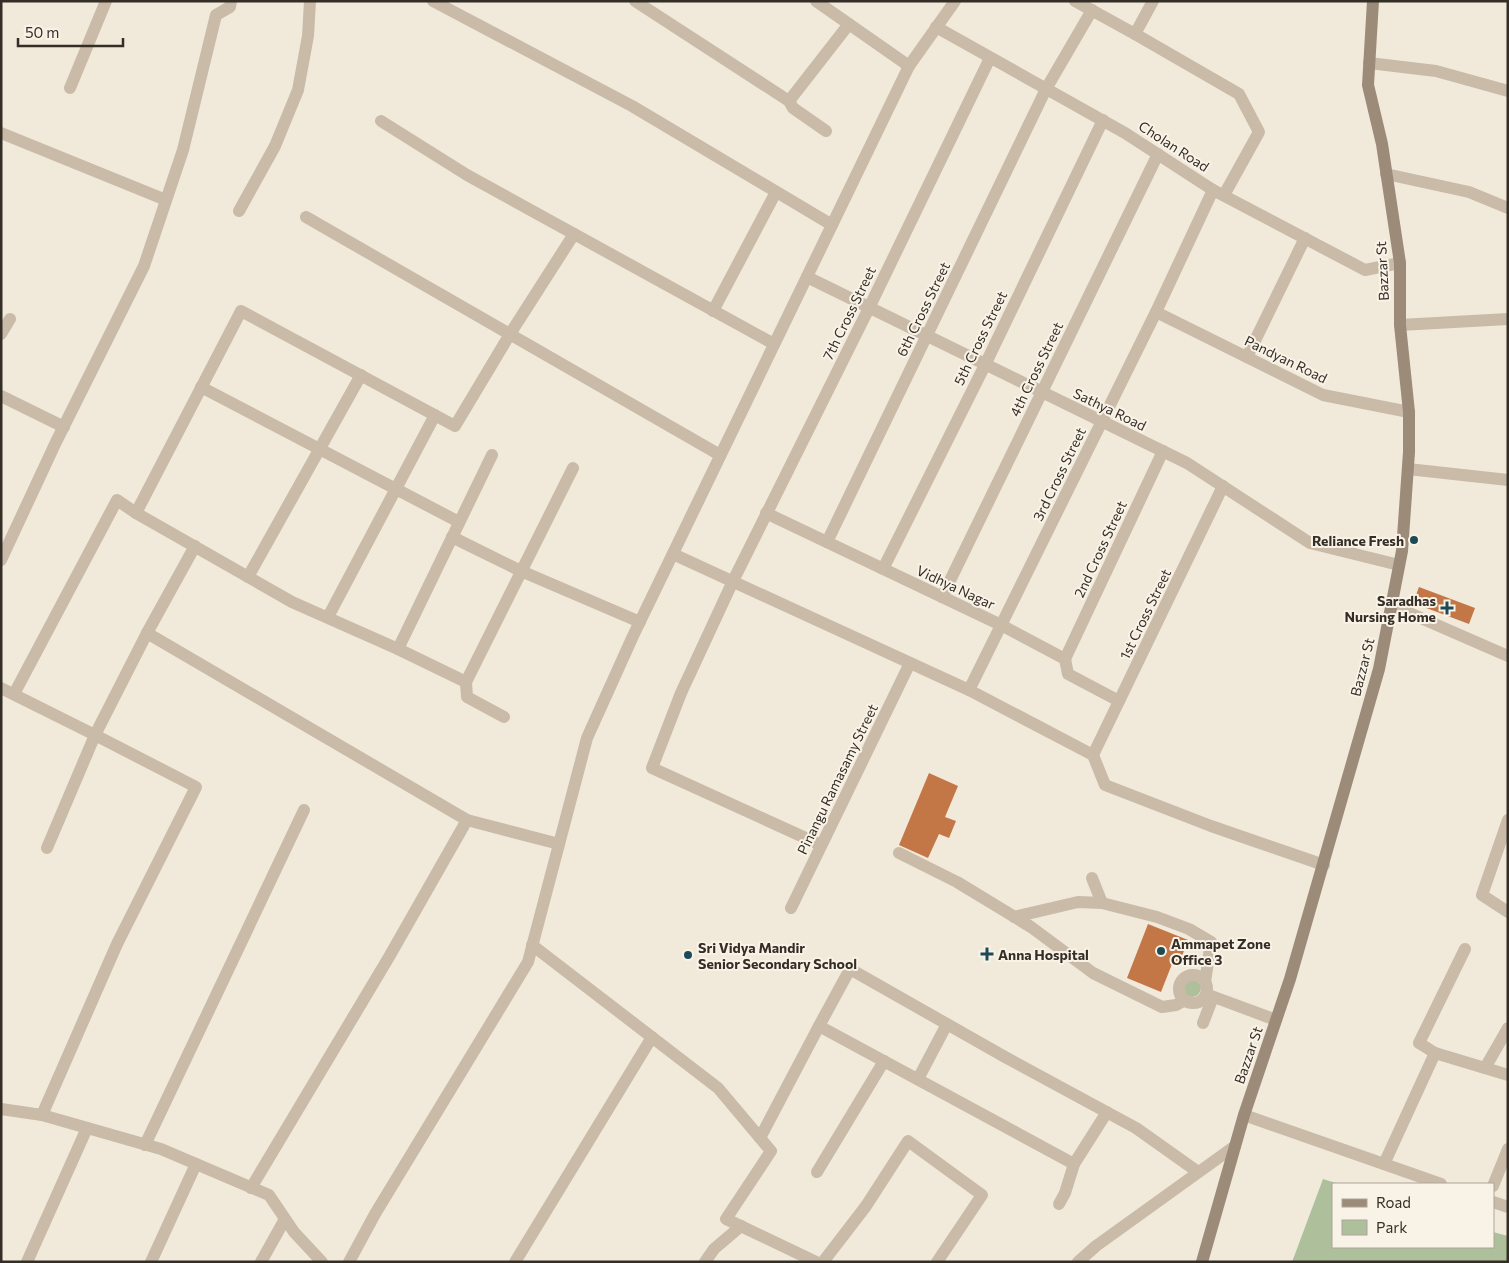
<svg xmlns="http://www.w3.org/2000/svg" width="1509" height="1263" viewBox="0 0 1509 1263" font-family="Commissioner,sans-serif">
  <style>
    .green { fill: #aec09b }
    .building { fill: #c37747 }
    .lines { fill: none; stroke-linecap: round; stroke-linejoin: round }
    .minor { stroke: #c9bba7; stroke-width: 12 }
    .secondary { stroke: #9c8b78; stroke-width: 12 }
    .poi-dot { fill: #1e4a56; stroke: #f9f3e7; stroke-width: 2 }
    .labels { text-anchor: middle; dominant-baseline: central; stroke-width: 4; stroke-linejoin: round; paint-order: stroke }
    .street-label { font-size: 14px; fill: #352e27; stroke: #f9f3e7 }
    .poi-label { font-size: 14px; font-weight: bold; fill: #352e27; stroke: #f9f3e7; text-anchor: start }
  </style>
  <rect width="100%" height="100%" fill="#f1eadb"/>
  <!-- green -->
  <g class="green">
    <circle cx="1192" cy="988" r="9"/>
    <path d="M1323,1179L1339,1184H1333V1247H1493V1232L1508,1236V1262H1292Z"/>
  </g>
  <!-- building -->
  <g class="building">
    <path d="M1419,587L1475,608L1469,624L1413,603Z"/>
    <path d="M929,773L958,786L945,817L956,821L949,838L939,834L928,858L899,845Z"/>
    <path d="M1148,924L1188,940L1178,967L1172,964L1161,992L1127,978Z"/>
  </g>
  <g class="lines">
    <!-- minor -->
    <g class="minor">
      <path d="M433,1L632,106L832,225"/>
      <path d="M635,1L789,101L793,108L826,131"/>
      <path d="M816,1L909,66"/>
      <path d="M1075,1L1135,34L1153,1"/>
      <path d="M936,27L1125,133L1213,190L1365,270L1400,263"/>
      <path d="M1135,34L1239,94L1259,132L1224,195"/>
      <path d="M1369,63L1436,71L1508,91"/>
      <path d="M70,88L106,1"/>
      <path d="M789,101L849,24"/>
      <path d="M381,121L467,175L774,344"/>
      <path d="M1,133L166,200"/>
      <path d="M1386,174L1469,192L1508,208"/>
      <path d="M239,211L275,146L298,90L308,36L310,1"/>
      <path d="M306,217L720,455"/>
      <path d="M807,277L1187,463L1310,543L1399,565"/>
      <path d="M713,311L776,192"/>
      <path d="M1156,312L1323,395L1409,412"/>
      <path d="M1400,325L1508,319"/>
      <path d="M1,334L10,319"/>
      <path d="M1247,357L1305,238"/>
      <path d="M201,387L459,522"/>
      <path d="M1,396L64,427"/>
      <path d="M1408,469L1508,480"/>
      <path d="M136,513L241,311L455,426L510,334L574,234"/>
      <path d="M766,513L1001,625L1065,659L1068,674L1119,701"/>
      <path d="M452,537L521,571L640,622"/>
      <path d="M827,542L1046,89L1092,10"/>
      <path d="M195,546L147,633L467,820L559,844"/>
      <path d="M673,554L969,690L1093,755L1105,785L1211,826L1324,865"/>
      <path d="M1,560L56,442L144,266L183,150L216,15L230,7L231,1"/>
      <path d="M883,569L985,365L1103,120"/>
      <path d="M248,577L361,375"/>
      <path d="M942,597L1158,154"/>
      <path d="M1391,605L1508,656"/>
      <path d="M328,617L435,415"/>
      <path d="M398,649L492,455"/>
      <path d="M1065,659L1163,451"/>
      <path d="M466,682L467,697L504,717"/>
      <path d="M1,688L95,735L47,848"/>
      <path d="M969,690L1156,312L1213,190"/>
      <path d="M14,694L117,500L136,513L292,602L398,649L466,682L573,468"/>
      <path d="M1093,755L1223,486"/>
      <path d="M1508,820L1482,895L1508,912"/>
      <path d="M821,845L652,768L681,693L733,581L869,308L990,58"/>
      <path d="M899,853L957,882L1031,927L1093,973L1162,1007L1176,1005L1185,1000"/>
      <path d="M1092,878L1102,903"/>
      <path d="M791,908L910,663"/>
      <path d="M1014,917L1078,902L1102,903L1157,917L1189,929L1211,942L1205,982"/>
      <path d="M532,945L718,1088L771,1151L726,1219L816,1262"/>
      <circle cx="1193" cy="989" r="14"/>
      <path d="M1206,994L1276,1020"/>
      <path d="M1203,1023L1213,997"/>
      <path d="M1435,1053L1419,1043L1465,949"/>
      <path d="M1485,1068L1508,1028"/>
      <path d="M918,1079L947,1024"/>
      <path d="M1,1109L42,1115L161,1149L269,1195L294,1232L322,1262"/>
      <path d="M1107,1112L1074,1164L819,1026L850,969L1005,1057L1136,1128L1198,1172"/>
      <path d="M42,1115L117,944L196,787L95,735L147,633"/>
      <path d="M1244,1115L1441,1184"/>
      <path d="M760,1138L819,1026"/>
      <path d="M145,1145L304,810"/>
      <path d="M1384,1164L1435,1053L1508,1075"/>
      <path d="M817,1172L884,1061"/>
      <path d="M1493,1186L1508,1149"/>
      <path d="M251,1188L389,957L467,820"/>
      <path d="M1493,1202L1508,1207"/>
      <path d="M1059,1204L1065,1193L1074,1164"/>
      <path d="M27,1262L87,1128"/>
      <path d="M151,1262L196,1164"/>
      <path d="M261,1262L285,1219"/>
      <path d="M349,1262L375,1214L528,962L587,738L633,636L909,66L955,1"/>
      <path d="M515,1262L652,1037"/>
      <path d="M705,1262L714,1249L741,1226"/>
      <path d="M823,1262L866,1206L908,1141L982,1195L937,1262"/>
      <path d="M1078,1262L1096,1246L1235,1146"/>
    </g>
    <!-- secondary -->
    <path class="secondary" d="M1202,1262L1244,1115L1290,979L1379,669L1402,551L1409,452V412L1400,325V263L1382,144L1368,85L1373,1"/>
  </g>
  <!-- markers -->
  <g class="poi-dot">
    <circle cx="1414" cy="540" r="5"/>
    <path d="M1444.5 600.5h5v5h5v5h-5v5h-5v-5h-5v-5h5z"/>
    <circle cx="1161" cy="951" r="5"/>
    <path d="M984.5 946.5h5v5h5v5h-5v5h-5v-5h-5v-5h5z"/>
    <circle cx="688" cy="955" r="5"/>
  </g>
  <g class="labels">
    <!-- street labels -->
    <g class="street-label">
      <text transform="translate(1174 146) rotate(33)">Cholan Road</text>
      <text transform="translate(1382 271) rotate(-93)">Bazzar St</text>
      <text transform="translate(923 309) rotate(-64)">6th Cross Street</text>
      <text transform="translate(849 313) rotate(-64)">7th Cross Street</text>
      <text transform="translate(980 338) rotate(-64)">5th Cross Street</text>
      <text transform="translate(1286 359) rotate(26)">Pandyan Road</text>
      <text transform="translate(1036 369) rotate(-64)">4th Cross Street</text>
      <text transform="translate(1110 409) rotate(26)">Sathya Road</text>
      <text transform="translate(1059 474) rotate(-64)">3rd Cross Street</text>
      <text transform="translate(1100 549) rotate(-65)">2nd Cross Street</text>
      <text transform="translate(956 587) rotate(25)">Vidhya Nagar</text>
      <text transform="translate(1145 614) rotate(-64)">1st Cross Street</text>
      <text transform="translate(1362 667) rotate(-76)">Bazzar St</text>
      <text transform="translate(837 779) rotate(-64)">Pinangu Ramasamy Street</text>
      <text transform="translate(1248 1055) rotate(-71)">Bazzar St</text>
    </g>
    <!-- poi labels -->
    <g class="poi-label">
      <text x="1404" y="540" text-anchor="end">Reliance Fresh</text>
      <text x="1436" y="600" text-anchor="end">Saradhas<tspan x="1436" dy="16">Nursing Home</tspan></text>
      <text x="1171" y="943">Ammapet Zone<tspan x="1171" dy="16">Office 3</tspan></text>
      <text x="698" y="947">Sri Vidya Mandir<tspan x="698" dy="16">Senior Secondary School</tspan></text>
      <text x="998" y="954">Anna Hospital</text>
    </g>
  </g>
  <!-- border -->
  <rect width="1509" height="1263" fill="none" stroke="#352e27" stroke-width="5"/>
  <!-- legend -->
  <rect x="1332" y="1183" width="162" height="65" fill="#f9f3e7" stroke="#aba49a"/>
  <rect x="1342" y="1199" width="25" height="8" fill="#9c8b78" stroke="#aba49a"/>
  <text x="1376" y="1208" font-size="15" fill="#352e27">Road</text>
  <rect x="1342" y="1220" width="25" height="15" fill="#aec09b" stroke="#aba49a"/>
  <text x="1376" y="1233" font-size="15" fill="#352e27">Park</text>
  <!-- scale -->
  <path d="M18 38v8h105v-8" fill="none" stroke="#352e27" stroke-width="2.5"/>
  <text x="25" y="38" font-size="15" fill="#352e27" stroke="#f9f3e7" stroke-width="4" paint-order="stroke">50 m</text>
</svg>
